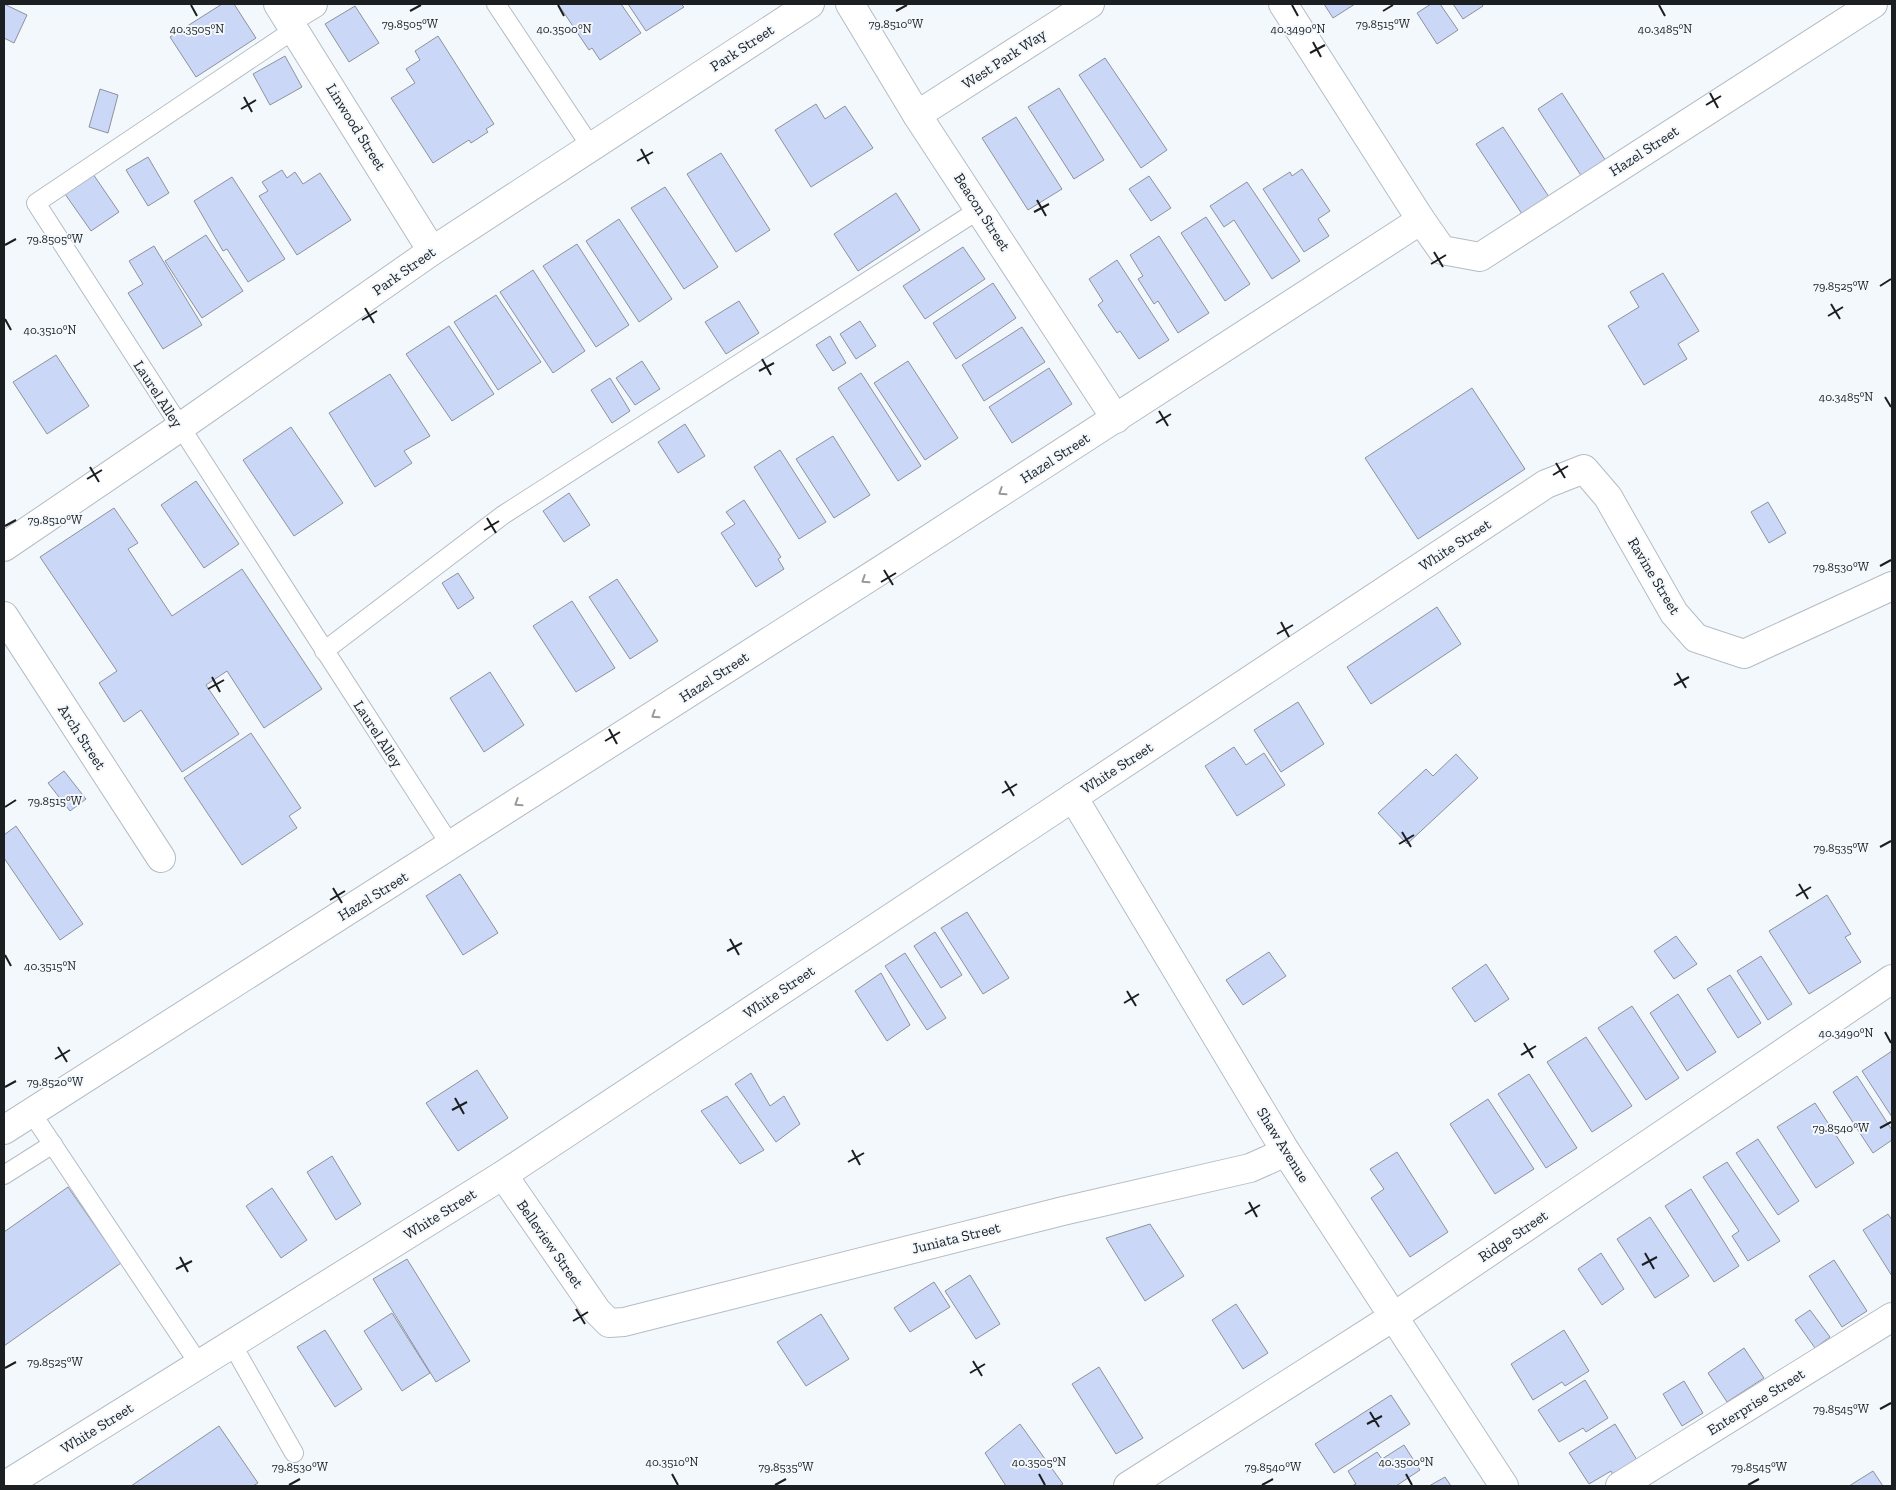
<svg xmlns="http://www.w3.org/2000/svg" width="1896" height="1490" viewBox="0 0 1896 1490" font-family="'Zilla Slab',serif">
  <style>
    .building { fill: #cad7f6; stroke: #8e929c }
    .lines { fill: none; stroke-linecap: round; stroke-linejoin: round }
    .service-casing { stroke: #b4bcc4; stroke-width: 20 }
    .minor-casing { stroke: #b4bcc4; stroke-width: 30 }
    .service { stroke: #fff; stroke-width: 18 }
    .minor { stroke: #fff; stroke-width: 28 }
    .oneway { stroke: #999a9c }
    .ticks { fill: none; stroke: #1c1f22; stroke-width: 2 }
    .labels { text-anchor: middle; dominant-baseline: central; stroke-width: 4; stroke-linejoin: round; paint-order: stroke }
    .street-label { font-size: 15px; fill: #1c1f22; stroke: #f3f8fd }
    .ticks-label { font-size: 12px; text-anchor: middle; fill: #1c1f22; stroke: #f3f8fd; stroke-width: 4; stroke-linejoin: round; paint-order: stroke }
  </style>
  <rect width="100%" height="100%" fill="#f3f8fd"/>
  <!-- building -->
  <g class="building">
    <path d="M4,4L27,15L14,43L4,38Z"/>
    <path d="M222,4H234L256,38L196,77L170,37Z"/>
    <path d="M558,4H621L641,33L600,60L592,48L589,50Z"/>
    <path d="M628,4H681L684,7L646,31Z"/>
    <path d="M1324,4H1355L1333,18Z"/>
    <path d="M1431,4H1440L1458,30L1437,44L1417,13Z"/>
    <path d="M1453,4H1482L1483,6L1463,19Z"/>
    <path d="M355,6L379,43L349,62L325,24Z"/>
    <path d="M438,36L494,124L486,129L488,132L471,143L469,140L433,163L391,98L415,83L406,69L420,60L415,51Z"/>
    <path d="M285,56L302,87L270,105L253,74Z"/>
    <path d="M1105,58L1167,150L1141,168L1079,75Z"/>
    <path d="M1059,88L1104,160L1074,179L1028,107Z"/>
    <path d="M100,89L118,95L108,133L89,127Z"/>
    <path d="M1562,93L1606,161L1582,177L1538,109Z"/>
    <path d="M816,104L825,119L845,106L873,148L811,187L775,130Z"/>
    <path d="M1016,117L1062,189L1028,210L982,138Z"/>
    <path d="M1503,127L1551,200L1524,217L1476,144Z"/>
    <path d="M721,153L770,230L736,252L687,174Z"/>
    <path d="M148,157L169,193L148,206L126,170Z"/>
    <path d="M1302,169L1330,211L1318,219L1329,236L1304,252L1263,189L1290,172L1292,176Z"/>
    <path d="M282,170L287,178L295,172L303,184L320,173L351,220L297,255L259,196L268,191L262,182Z"/>
    <path d="M93,174L119,212L91,231L65,194Z"/>
    <path d="M1149,176L1171,208L1151,221L1129,189Z"/>
    <path d="M232,177L285,259L248,282L227,249L223,251L194,201Z"/>
    <path d="M1247,182L1300,261L1272,279L1234,220L1224,227L1210,206Z"/>
    <path d="M665,187L718,267L684,289L631,208Z"/>
    <path d="M896,193L920,230L858,271L834,234Z"/>
    <path d="M1206,217L1250,284L1225,301L1181,233Z"/>
    <path d="M619,219L672,299L639,322L586,241Z"/>
    <path d="M206,235L243,291L202,318L165,261Z"/>
    <path d="M1159,236L1209,313L1178,333L1158,301L1154,304L1138,279L1143,276L1130,255Z"/>
    <path d="M577,244L629,325L596,347L543,266Z"/>
    <path d="M154,246L202,325L163,349L128,293L143,284L129,261Z"/>
    <path d="M963,247L985,279L925,319L903,286Z"/>
    <path d="M1117,260L1169,340L1139,359L1120,331L1117,333L1098,305L1103,301L1089,279Z"/>
    <path d="M533,270L585,351L553,373L500,292Z"/>
    <path d="M1663,273L1699,331L1678,344L1687,359L1644,385L1608,326L1639,307L1630,292Z"/>
    <path d="M993,283L1016,318L956,359L933,323Z"/>
    <path d="M496,295L541,362L498,390L454,322Z"/>
    <path d="M739,301L759,333L726,354L705,322Z"/>
    <path d="M860,321L876,346L856,359L840,334Z"/>
    <path d="M449,326L494,394L452,421L406,354Z"/>
    <path d="M1022,327L1045,362L984,401L962,365Z"/>
    <path d="M830,336L846,363L833,371L816,345Z"/>
    <path d="M56,355L89,406L47,434L13,382Z"/>
    <path d="M642,361L660,389L635,405L616,378Z"/>
    <path d="M908,361L958,438L925,460L874,383Z"/>
    <path d="M1049,368L1072,404L1012,443L989,407Z"/>
    <path d="M861,373L921,466L898,481L838,388Z"/>
    <path d="M390,374L430,436L404,451L412,463L375,487L329,413Z"/>
    <path d="M610,378L630,411L612,423L591,390Z"/>
    <path d="M1472,388L1525,469L1418,539L1365,458Z"/>
    <path d="M685,424L705,456L678,473L658,442Z"/>
    <path d="M291,427L343,503L294,536L243,460Z"/>
    <path d="M833,436L870,495L834,518L796,459Z"/>
    <path d="M780,450L826,522L799,539L754,467Z"/>
    <path d="M196,481L239,544L204,568L161,505Z"/>
    <path d="M569,493L590,525L564,542L543,511Z"/>
    <path d="M744,500L781,557L778,559L784,569L756,587L721,533L735,524L726,512Z"/>
    <path d="M1768,502L1786,533L1769,543L1751,512Z"/>
    <path d="M114,508L138,543L128,549L172,616L242,569L322,689L264,728L227,671L206,685L239,734L182,772L141,710L124,722L99,683L117,671L40,557Z"/>
    <path d="M458,573L474,598L458,609L442,583Z"/>
    <path d="M617,579L658,641L630,659L589,597Z"/>
    <path d="M572,601L615,668L576,692L533,626Z"/>
    <path d="M1437,607L1461,644L1371,704L1347,667Z"/>
    <path d="M490,672L524,725L484,752L450,698Z"/>
    <path d="M1298,702L1324,744L1281,772L1254,730Z"/>
    <path d="M251,733L301,808L289,816L297,828L242,865L184,778Z"/>
    <path d="M1234,747L1246,765L1264,753L1285,785L1237,816L1205,766Z"/>
    <path d="M1456,754L1478,778L1407,844L1378,813L1426,769L1433,776Z"/>
    <path d="M64,771L86,799L70,811L48,783Z"/>
    <path d="M16,826L83,924L60,940L4,858V835Z"/>
    <path d="M460,874L498,933L463,955L426,896Z"/>
    <path d="M1827,895L1851,934L1845,937L1861,962L1809,994L1769,931Z"/>
    <path d="M967,912L1009,978L983,994L941,928Z"/>
    <path d="M935,932L962,975L941,988L914,946Z"/>
    <path d="M1676,936L1697,964L1674,979L1654,951Z"/>
    <path d="M1269,952L1286,976L1243,1005L1226,980Z"/>
    <path d="M905,953L946,1018L927,1030L885,966Z"/>
    <path d="M1761,956L1792,1004L1768,1020L1737,971Z"/>
    <path d="M1486,964L1509,999L1475,1022L1452,988Z"/>
    <path d="M881,973L910,1025L887,1041L855,991Z"/>
    <path d="M1730,975L1761,1023L1738,1038L1707,989Z"/>
    <path d="M1678,994L1716,1052L1687,1071L1650,1013Z"/>
    <path d="M1632,1006L1679,1078L1646,1100L1598,1028Z"/>
    <path d="M1586,1037L1632,1106L1592,1132L1547,1062Z"/>
    <path d="M1892,1051V1117L1862,1071Z"/>
    <path d="M477,1070L508,1118L458,1151L426,1103Z"/>
    <path d="M751,1073L770,1106L784,1096L800,1124L776,1142L735,1084Z"/>
    <path d="M1529,1074L1577,1148L1546,1168L1498,1094Z"/>
    <path d="M1857,1076L1892,1130V1140L1873,1153L1833,1092Z"/>
    <path d="M727,1096L764,1150L740,1164L701,1111Z"/>
    <path d="M1488,1099L1534,1169L1495,1194L1450,1124Z"/>
    <path d="M1815,1103L1854,1163L1816,1188L1777,1127Z"/>
    <path d="M1758,1139L1799,1201L1778,1215L1736,1153Z"/>
    <path d="M1397,1152L1448,1232L1410,1257L1371,1198L1384,1189L1370,1169Z"/>
    <path d="M332,1156L361,1204L336,1220L307,1172Z"/>
    <path d="M1727,1162L1780,1241L1748,1261L1732,1236L1739,1231L1703,1177Z"/>
    <path d="M68,1187L121,1263L4,1346V1232Z"/>
    <path d="M272,1188L307,1240L281,1258L246,1206Z"/>
    <path d="M1691,1189L1739,1266L1714,1282L1665,1206Z"/>
    <path d="M1888,1214L1892,1220V1276L1863,1230Z"/>
    <path d="M1650,1217L1689,1276L1655,1298L1617,1239Z"/>
    <path d="M1150,1224L1184,1276L1145,1301L1106,1238Z"/>
    <path d="M1601,1253L1624,1289L1602,1305L1578,1269Z"/>
    <path d="M407,1259L470,1361L436,1382L373,1279Z"/>
    <path d="M1834,1260L1867,1311L1842,1327L1809,1276Z"/>
    <path d="M970,1275L1000,1324L976,1339L945,1291Z"/>
    <path d="M934,1282L950,1307L910,1332L894,1308Z"/>
    <path d="M1236,1304L1268,1353L1243,1369L1212,1320Z"/>
    <path d="M1810,1310L1830,1337L1815,1348L1795,1320Z"/>
    <path d="M392,1313L430,1373L402,1391L364,1331Z"/>
    <path d="M821,1314L849,1359L806,1386L777,1342Z"/>
    <path d="M325,1330L362,1389L335,1407L297,1347Z"/>
    <path d="M1564,1330L1589,1371L1565,1386L1562,1382L1533,1400L1511,1364Z"/>
    <path d="M1744,1348L1764,1378L1727,1402L1708,1373Z"/>
    <path d="M1099,1367L1143,1438L1116,1454L1072,1384Z"/>
    <path d="M1585,1380L1608,1418L1586,1432L1583,1428L1559,1442L1538,1410Z"/>
    <path d="M1684,1381L1703,1413L1682,1426L1663,1394Z"/>
    <path d="M1391,1395L1410,1424L1334,1473L1315,1444Z"/>
    <path d="M1020,1424L1063,1484L1059,1486H1006L985,1453Z"/>
    <path d="M1615,1424L1637,1460L1613,1475L1611,1471L1589,1484L1569,1453Z"/>
    <path d="M219,1426L258,1483L253,1486H131Z"/>
    <path d="M1404,1445L1420,1470L1396,1486H1352L1356,1484L1348,1471L1377,1452L1382,1459Z"/>
    <path d="M1873,1471L1883,1486H1849Z"/>
    <path d="M1445,1477L1451,1486H1429Z"/>
  </g>
  <g class="lines">
    <defs>
      <g id="service">
        <path d="M496,4L591,147"/>
        <path d="M295,29L36,203L451,846"/>
        <path d="M324,651L503,515L980,209"/>
        <path d="M31,1112L199,1364"/>
        <path d="M4,1175L53,1144"/>
        <path d="M232,1344L294,1453"/>
      </g>
      <g id="minor">
        <path d="M278,4L432,251"/>
        <path d="M850,4L917,115L1116,419"/>
        <path d="M1283,4L1421,220"/>
        <path d="M288,19L313,4"/>
        <path d="M917,115L1090,4"/>
        <path d="M4,547L179,428L432,251L810,4"/>
        <path d="M4,616L161,858"/>
        <path d="M1073,797L1286,1152L1504,1486"/>
        <path d="M4,1130C478,829 951,527 1421,220L1442,250L1480,257L1873,4"/>
        <path d="M503,1175L597,1311L609,1323L624,1322L1063,1211L1250,1168L1286,1152"/>
        <path d="M4,1486L503,1175L1546,484L1584,469L1608,497L1674,613L1696,638L1744,654L1892,586"/>
        <path d="M1128,1486L1393,1317L1892,979"/>
        <path d="M1620,1486L1892,1317"/>
      </g>
    </defs>
    <!-- service casing -->
    <use href="#service" class="service-casing"/>
    <!-- minor casing -->
    <use href="#minor" class="minor-casing"/>
    <!-- service -->
    <use href="#service" class="service"/>
    <!-- minor -->
    <use href="#minor" class="minor"/>
  </g>
  <!-- one-way arrows -->
  <defs><path id="oneway-chevron" d="M-2-3.5L2.5 0L-2 3.5" fill="none" stroke-width="1.6" stroke-linecap="round" stroke-linejoin="round" transform="scale(1.25)"/></defs>
  <g class="oneway">
    <use href="#oneway-chevron" transform="translate(1002 492) rotate(147)"/>
    <use href="#oneway-chevron" transform="translate(865 580) rotate(147)"/>
    <use href="#oneway-chevron" transform="translate(655 715) rotate(147)"/>
    <use href="#oneway-chevron" transform="translate(518 803) rotate(147)"/>
  </g>
  <!-- ticks -->
  <path class="ticks" d="M191,5L197,16M558,5L564,16M1292,5L1298,16M1659,5L1665,16M410,11L421,5M896,11L907,5M1383,11L1393,5M1313,42L1321,57M1310,53L1325,45M1710,93L1718,108M244,97L252,112M1706,105L1721,96M241,109L256,100M641,149L649,164M637,161L653,152M1037,200L1046,216M1034,212L1049,204M5,245L16,239M1434,252L1443,267M1431,264L1446,255M1880,286L1891,279M1831,304L1840,319M365,308L374,323M1828,316L1843,307M5,319L11,330M362,320L377,311M762,359L771,375M759,371L774,363M1885,397L1891,407M1159,411L1168,426M1156,423L1171,414M1556,463L1565,478M90,467L99,482M1553,475L1568,466M87,479L102,470M487,518L496,533M5,526L16,520M484,530L499,521M1880,566L1891,560M884,570L893,585M881,582L896,573M1281,622L1289,637M1277,634L1293,625M1677,673L1686,688M212,677L220,692M1674,685L1689,677M208,689L224,680M609,729L617,744M605,741L620,732M1005,781L1014,796M1002,793L1017,784M5,807L16,800M1402,832L1411,847M1399,844L1414,835M1880,847L1891,841M1799,884L1808,899M333,888L342,903M1796,896L1811,887M330,900L345,891M730,939L739,955M727,951L742,943M5,955L11,966M1127,991L1136,1006M1124,1003L1139,994M1885,1032L1891,1043M1524,1043L1533,1058M58,1047L67,1062M1521,1055L1536,1046M55,1059L70,1050M5,1087L16,1081M455,1098L464,1114M452,1110L467,1102M1880,1128L1891,1122M852,1150L860,1165M848,1162L864,1153M1249,1202L1257,1217M1245,1214L1260,1205M1645,1253L1654,1269M180,1257L188,1272M1642,1265L1657,1257M176,1269L192,1261M576,1309L585,1324M573,1321L588,1312M973,1361L982,1376M5,1368L16,1362M970,1373L985,1364M1880,1409L1891,1403M1370,1412L1379,1427M1367,1424L1382,1416M672,1474L678,1485M1039,1474L1045,1485M1406,1474L1412,1485M289,1485L300,1479M775,1485L786,1479M1262,1485L1273,1479M1748,1485L1759,1479"/>
  <g class="labels">
    <!-- street labels -->
    <g class="street-label">
      <text transform="translate(742 48) rotate(-33)">Park Street</text>
      <text transform="translate(1004 59) rotate(-33)">West Park Way</text>
      <text transform="translate(356 127) rotate(58)">Linwood Street</text>
      <text transform="translate(1644 151) rotate(-33)">Hazel Street</text>
      <text transform="translate(982 212) rotate(57)">Beacon Street</text>
      <text transform="translate(404 271) rotate(-35)">Park Street</text>
      <text transform="translate(158 394) rotate(57)">Laurel Alley</text>
      <text transform="translate(1055 458) rotate(-33)">Hazel Street</text>
      <text transform="translate(1455 545) rotate(-33)">White Street</text>
      <text transform="translate(1654 576) rotate(59)">Ravine Street</text>
      <text transform="translate(714 677) rotate(-33)">Hazel Street</text>
      <text transform="translate(378 734) rotate(57)">Laurel Alley</text>
      <text transform="translate(82 737) rotate(57)">Arch Street</text>
      <text transform="translate(1117 768) rotate(-33)">White Street</text>
      <text transform="translate(373 896) rotate(-32)">Hazel Street</text>
      <text transform="translate(779 992) rotate(-34)">White Street</text>
      <text transform="translate(1283 1145) rotate(58)">Shaw Avenue</text>
      <text transform="translate(440 1214) rotate(-32)">White Street</text>
      <text transform="translate(1513 1236) rotate(-34)">Ridge Street</text>
      <text transform="translate(956 1238) rotate(-14)">Juniata Street</text>
      <text transform="translate(550 1244) rotate(55)">Belleview Street</text>
      <text transform="translate(1756 1402) rotate(-32)">Enterprise Street</text>
      <text transform="translate(97 1428) rotate(-32)">White Street</text>
    </g>
  </g>
  <g class="ticks-label">
    <text x="896" y="28">79.8510°W</text>
    <text x="410" y="28">79.8505°W</text>
    <text x="1383" y="28">79.8515°W</text>
    <text x="1298" y="33">40.3490°N</text>
    <text x="197" y="33">40.3505°N</text>
    <text x="564" y="33">40.3500°N</text>
    <text x="1665" y="33">40.3485°N</text>
    <text x="55" y="243">79.8505°W</text>
    <text x="1841" y="290">79.8525°W</text>
    <text x="50" y="334">40.3510°N</text>
    <text x="1846" y="401">40.3485°N</text>
    <text x="55" y="524">79.8510°W</text>
    <text x="1841" y="571">79.8530°W</text>
    <text x="55" y="805">79.8515°W</text>
    <text x="1841" y="852">79.8535°W</text>
    <text x="50" y="970">40.3515°N</text>
    <text x="1846" y="1037">40.3490°N</text>
    <text x="55" y="1086">79.8520°W</text>
    <text x="1841" y="1132">79.8540°W</text>
    <text x="55" y="1366">79.8525°W</text>
    <text x="1841" y="1413">79.8545°W</text>
    <text x="672" y="1466">40.3510°N</text>
    <text x="1039" y="1466">40.3505°N</text>
    <text x="1406" y="1466">40.3500°N</text>
    <text x="300" y="1471">79.8530°W</text>
    <text x="786" y="1471">79.8535°W</text>
    <text x="1273" y="1471">79.8540°W</text>
    <text x="1759" y="1471">79.8545°W</text>
  </g>
  <!-- border -->
  <rect width="1896" height="1490" fill="none" stroke="#1c1f22" stroke-width="10"/>
</svg>
